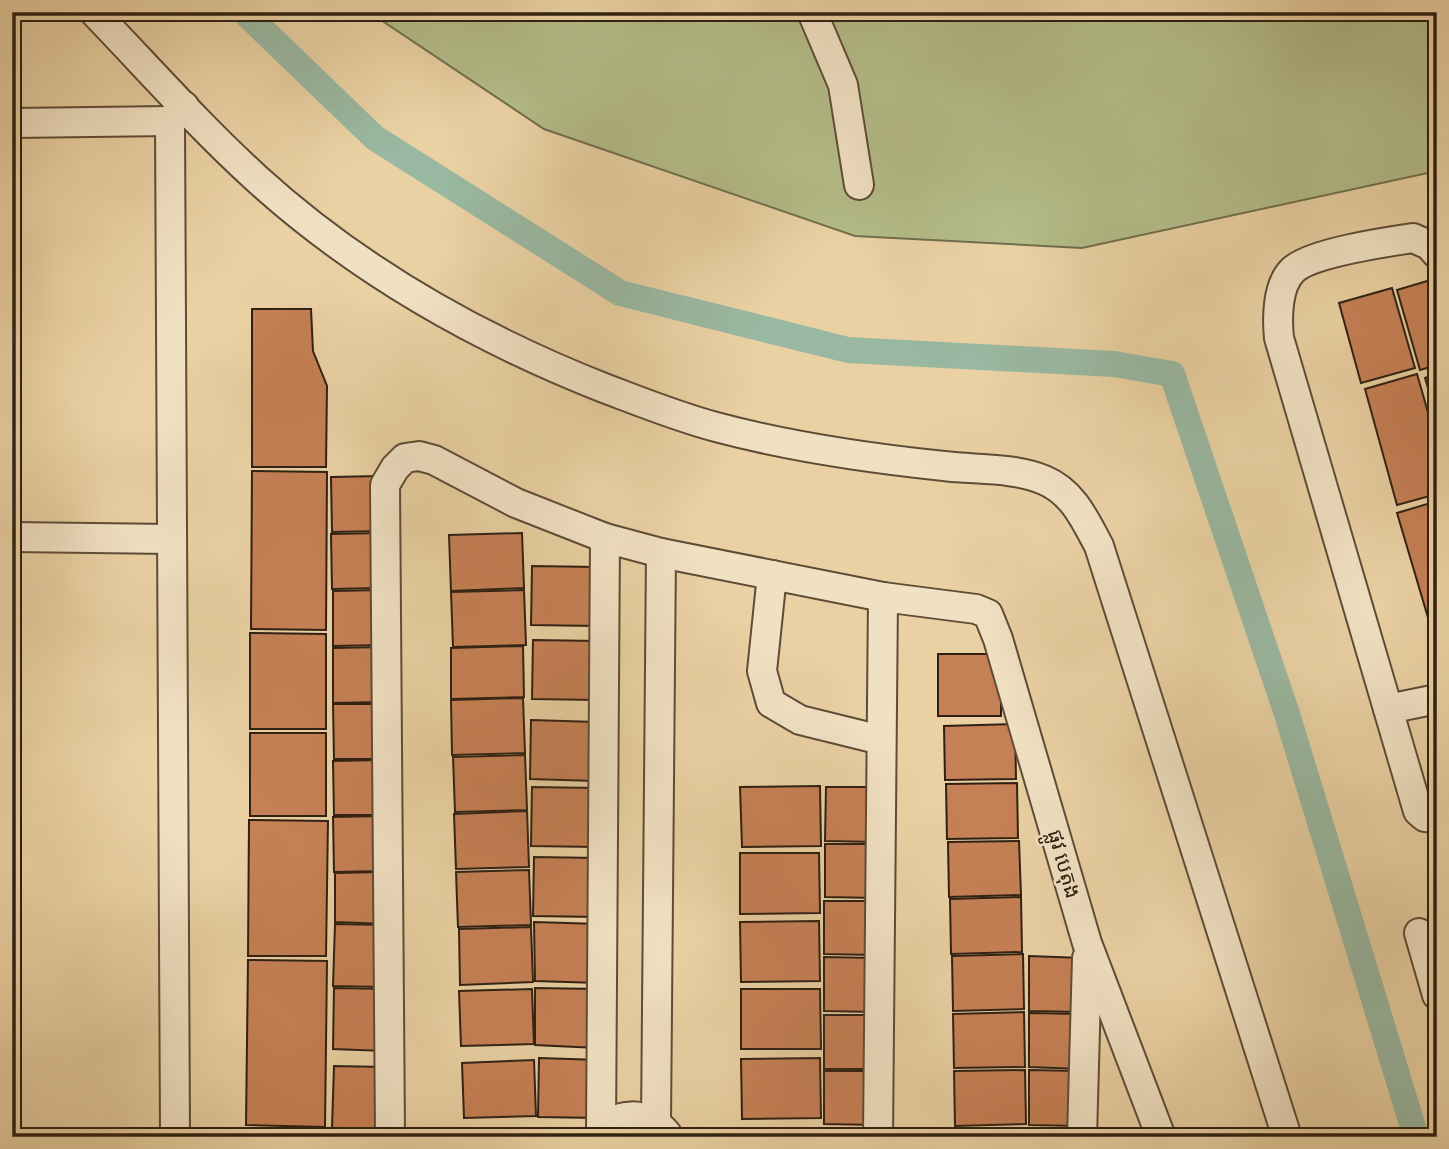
<svg xmlns="http://www.w3.org/2000/svg" width="1449" height="1149" viewBox="0 0 1449 1149" font-family="'IM FELL French Canon','Noto Sans Khmer',serif">
  <style>
    .green { fill: #b3bc88; stroke: #716e4e; stroke-width: 2 }
    .lines { fill: none; stroke-linecap: round; stroke-linejoin: round }
    .canal { stroke: #99b8a1; stroke-width: 26 }
    .building { fill: #c68055; stroke: #2f2013; stroke-width: 2 }
    .minor-casing { stroke: #5e4c37; stroke-width: 32 }
    .minor { stroke: #f1e1c3; stroke-width: 28 }
    .labels { text-anchor: middle; dominant-baseline: central; stroke-width: 5; stroke-linejoin: round; paint-order: stroke }
    .street-label { font-size: 21px; fill: #2f2013; stroke: #f1e1c3 }
  </style>
  <rect width="100%" height="100%" fill="#ead1a3"/>
  <filter id="stains"><feTurbulence type="fractalNoise" baseFrequency=".00286" numOctaves="4"/><feColorMatrix values="0 0 0 0 .2 0 0 0 0 .09 0 0 0 0 .02 0 0 0 .5 -.17"/></filter>
  <radialGradient id="worn" r=".72"><stop offset=".6" stop-color="#630" stop-opacity="0"/><stop offset="1" stop-color="#630" stop-opacity=".3"/></radialGradient>
  <!-- green -->
  <path class="green" d="M369,12H1437V171L1082,248L855,236L544,129Z"/>
  <g class="lines">
    <!-- canal -->
    <path class="canal" d="M244,12L375,138L620,293L848,350L1114,364L1172,374L1287,714L1416,1137"/>
  </g>
  <!-- building -->
  <g class="building">
    <path d="M1437,278V365L1420,370L1397,290Z"/>
    <path d="M1392,288L1415,368L1361,383L1339,303Z"/>
    <path d="M252,309H311L313,351L327,386L326,467H252Z"/>
    <path d="M1417,374L1437,444V494L1397,505L1365,389Z"/>
    <path d="M1437,374V418L1425,378Z"/>
    <path d="M252,471L327,472L326,630L251,629Z"/>
    <path d="M380,476L381,531L332,532L331,477Z"/>
    <path d="M1437,501V648L1397,513Z"/>
    <path d="M381,533L382,588L332,589L331,534Z"/>
    <path d="M522,533L524,588L451,591L449,535Z"/>
    <path d="M532,566L597,567L596,626L531,625Z"/>
    <path d="M382,590V645L333,646V591Z"/>
    <path d="M524,590L526,645L453,647L451,592Z"/>
    <path d="M250,633L326,634V729H250Z"/>
    <path d="M533,640L598,641L597,700L532,699Z"/>
    <path d="M523,646L524,697L451,699V648Z"/>
    <path d="M382,647L383,702L333,703V648Z"/>
    <rect x="938" y="654" width="63" height="62"/>
    <path d="M523,698L525,753L452,755L451,700Z"/>
    <path d="M333,704H382L383,759H334Z"/>
    <path d="M531,720L596,722L595,781L530,779Z"/>
    <path d="M1015,724L1016,779L945,780L944,726Z"/>
    <rect x="250" y="733" width="76" height="83"/>
    <path d="M525,755L527,810L455,812L453,757Z"/>
    <path d="M382,760L383,815H334L333,761Z"/>
    <path d="M1017,783L1018,838L947,839L946,784Z"/>
    <path d="M820,786L821,846L742,847L740,787Z"/>
    <path d="M532,787L597,788L596,847L531,846Z"/>
    <path d="M826,787H876V842L825,841Z"/>
    <path d="M527,811L529,867L456,869L454,814Z"/>
    <path d="M383,816V871L334,872L333,817Z"/>
    <path d="M249,820L328,821L326,956H248Z"/>
    <path d="M1019,841L1021,895L949,897L948,842Z"/>
    <path d="M825,844H876V898L825,897Z"/>
    <path d="M740,853H819L820,913L740,914Z"/>
    <path d="M534,857L599,858L598,917L533,916Z"/>
    <path d="M529,870L531,925L458,927L456,872Z"/>
    <path d="M385,872L386,924L335,922V873Z"/>
    <path d="M1021,897L1022,952L951,954L950,899Z"/>
    <path d="M824,901H875V955L824,954Z"/>
    <path d="M819,921L820,981L741,982L740,922Z"/>
    <path d="M534,922L599,924L598,983L535,981Z"/>
    <path d="M335,924L386,925L385,987L333,986Z"/>
    <path d="M531,927L533,982L460,985L459,929Z"/>
    <path d="M1023,954L1024,1009L953,1011L952,956Z"/>
    <path d="M1029,956L1082,958L1081,1012L1029,1011Z"/>
    <path d="M824,957L875,958V1012L824,1011Z"/>
    <path d="M248,960L327,961L325,1127L246,1125Z"/>
    <path d="M334,988L386,989L385,1051L333,1049Z"/>
    <path d="M535,988L599,989L597,1048L535,1045Z"/>
    <path d="M532,989L534,1044L461,1046L459,991Z"/>
    <path d="M741,989H820L821,1049H741Z"/>
    <path d="M1024,1012L1025,1067L954,1068L953,1014Z"/>
    <path d="M1029,1013L1082,1014L1081,1069L1029,1067Z"/>
    <rect x="824" y="1015" width="51" height="54"/>
    <path d="M539,1058L600,1060L599,1118L538,1117Z"/>
    <path d="M820,1058L821,1118L742,1119L741,1059Z"/>
    <path d="M534,1060L536,1116L464,1118L462,1063Z"/>
    <path d="M334,1066L385,1067L384,1129L332,1128Z"/>
    <path d="M1025,1070L1026,1124L955,1126L954,1071Z"/>
    <path d="M1029,1070L1081,1071L1080,1126L1029,1125Z"/>
    <path d="M824,1071H875V1125L824,1124Z"/>
  </g>
  <g class="lines">
    <defs>
      <g id="minor">
        <path d="M94,12C147,67 199,126 256,178C357,270 477,338 604,388C641,402 678,417 716,427C791,447 867,458 944,466C976,470 1013,467 1044,480C1073,492 1085,520 1099,546L1287,1137"/>
        <path d="M812,12L843,85L859,185"/>
        <path d="M12,123L170,121"/>
        <path d="M1437,254L1429,245L1413,238C1386,242 1311,253 1293,270C1277,285 1277,318 1279,338L1418,811L1425,817L1437,818"/>
        <path d="M12,537L172,539"/>
        <path d="M772,575L762,671L771,703L800,720L881,740"/>
        <path d="M1388,709L1437,699"/>
        <path d="M1419,933L1437,995"/>
        <path d="M656,1123L661,553"/>
        <path d="M601,1131L605,538"/>
        <path d="M175,1137L170,121L184,106"/>
        <path d="M390,1137L385,485L395,468L405,458L419,456L434,460L516,503L605,538L661,553L883,597L976,609L988,614L998,639L1087,943L1161,1137"/>
        <path d="M598,1137C613,1109 649,1111 667,1134"/>
        <path d="M878,1137L883,597"/>
        <path d="M1082,1137L1087,958"/>
      </g>
    </defs>
    <!-- minor casing -->
    <use href="#minor" class="minor-casing"/>
    <!-- minor -->
    <use href="#minor" class="minor"/>
  </g>
  <g class="labels">
    <!-- street labels -->
    <g class="street-label">
      <text transform="translate(1064 864) rotate(74)">ផ្លូវ បេតុង</text>
    </g>
  </g>
  <!-- margin -->
  <rect width="1449" height="1149" fill="none" stroke="#ead1a3" stroke-width="42"/>
  <rect x="14" y="14" width="1421" height="1121" fill="none" stroke="#2f2013" stroke-width="3.5"/>
  <rect x="21" y="21" width="1407" height="1107" fill="none" stroke="#2f2013" stroke-width="2"/>
  <rect width="100%" height="100%" filter="url(#stains)"/>
  <rect width="100%" height="100%" fill="url(#worn)"/>
</svg>
